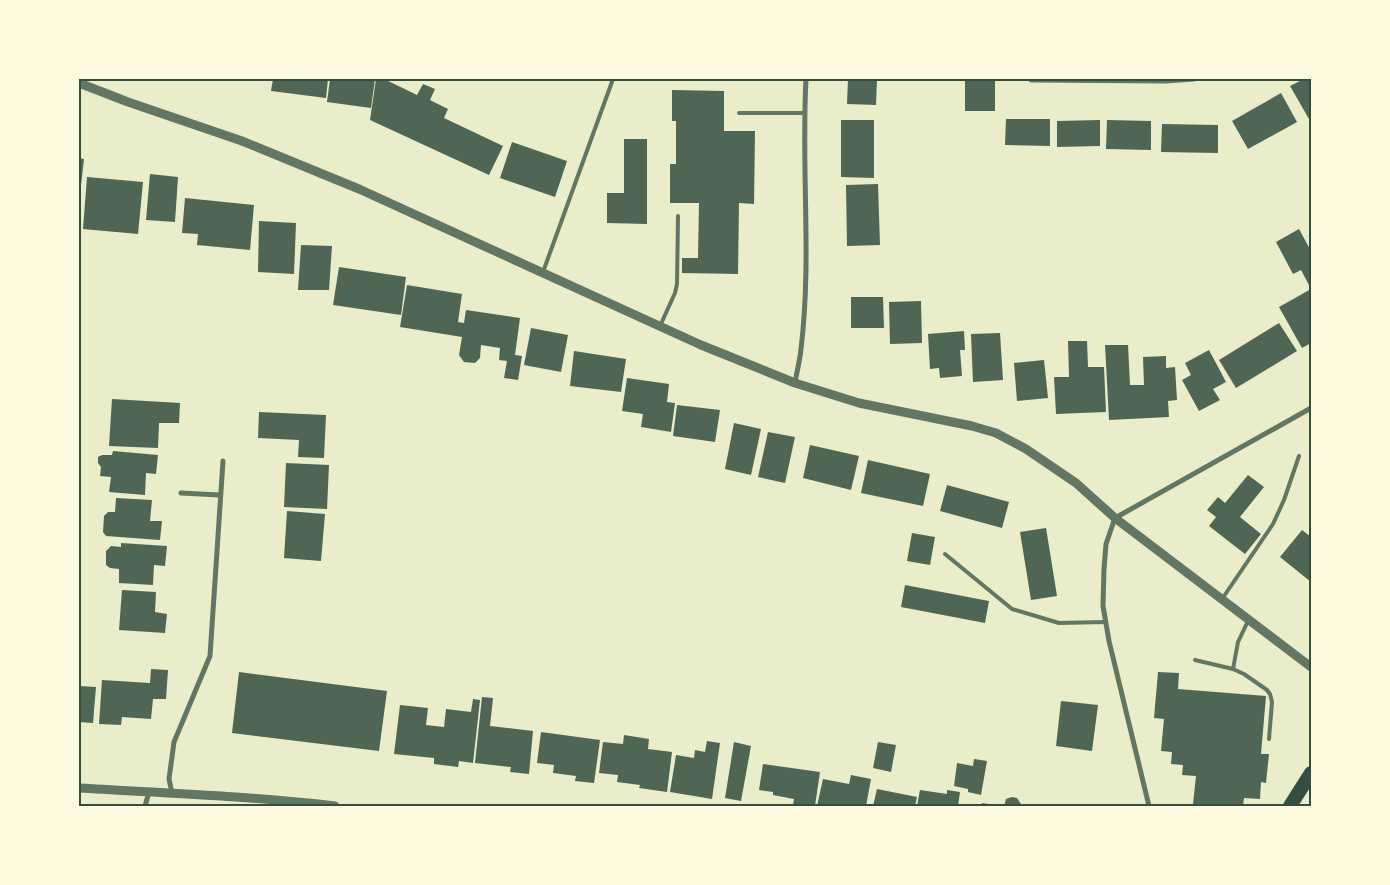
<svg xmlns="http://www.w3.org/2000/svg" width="1390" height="885" viewBox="0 0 1390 885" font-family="'Public Sans',sans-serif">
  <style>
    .building { fill: #4f6655 }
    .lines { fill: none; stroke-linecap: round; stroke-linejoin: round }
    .path { stroke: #344e41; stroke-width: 3 }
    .service { stroke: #617663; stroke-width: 4 }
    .minor { stroke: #617663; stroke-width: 5 }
    .tertiary { stroke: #617663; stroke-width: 9 }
    .trunk { stroke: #344e41; stroke-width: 14 }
    .neatline { fill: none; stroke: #344e41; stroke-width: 2 }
  </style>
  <rect width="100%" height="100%" fill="#e9edc9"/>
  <!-- building -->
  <g class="building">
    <path d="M273,79H328L326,98L271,91Z"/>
    <path d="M330,79H375L371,108L327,102Z"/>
    <path d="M376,79H384L417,95L423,84L435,89L430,100L448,109L444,118L503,146L489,175L370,120Z"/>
    <path d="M848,79H877L876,105L847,104Z"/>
    <rect x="965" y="79" width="30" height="32"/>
    <path d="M1304,79H1311V117L1309,119L1290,86Z"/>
    <path d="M672,90L724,91V131H755L754,204L739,203L738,274L682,273V258H698L699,203H670V164H676V121H672Z"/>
    <path d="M1281,93L1297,122L1248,149L1232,121Z"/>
    <path d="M1006,119H1050V146L1005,145Z"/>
    <path d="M841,120H874V178L841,177Z"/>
    <path d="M1100,120V146L1057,147V121Z"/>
    <path d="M1107,120L1151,121V150L1106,149Z"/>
    <path d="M1162,124L1218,125V153L1161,152Z"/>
    <path d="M624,139H647V224L607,223V193H624Z"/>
    <path d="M512,142L567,161L555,197L500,178Z"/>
    <path d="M79,158L84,159L80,194H79Z"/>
    <path d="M150,174L178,177L175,222L146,220Z"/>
    <path d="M87,177L143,182L138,234L83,229Z"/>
    <path d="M878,184L880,245L847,246L846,185Z"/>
    <path d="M185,198L254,205L250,250L197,245L198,234L182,233Z"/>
    <path d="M259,221L296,223L294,274L258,272Z"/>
    <path d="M1299,229L1311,251V289L1301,270L1293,274L1276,242Z"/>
    <path d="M301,245L332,246L329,290H298Z"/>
    <path d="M339,267L406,277L401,315L333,305Z"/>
    <path d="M407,285L462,294L458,322L464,323L466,310L520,318L515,355L522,356L518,380L504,378L507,361L499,360L500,348L481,345L480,358L475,363L464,362L459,355L462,337L400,327Z"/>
    <path d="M1311,289V343L1302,348L1279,307Z"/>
    <path d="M851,297H883L884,328H851Z"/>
    <path d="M921,301L922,343L890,344L889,302Z"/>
    <path d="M1279,323L1297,351L1236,388L1219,360Z"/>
    <path d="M531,328L568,335L561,372L524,365Z"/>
    <path d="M964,331L965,350H960L962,376L940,378L939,368L930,369L928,334Z"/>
    <path d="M1000,333L1003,380L973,382L971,334Z"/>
    <path d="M1068,341H1087L1088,367H1104L1106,412L1056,414L1054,377H1069Z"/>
    <path d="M1105,345H1128L1130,385H1144L1143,357L1166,356V368L1175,367L1177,400L1168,401L1169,417L1109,420Z"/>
    <path d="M1209,350L1226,382L1213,389L1220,400L1199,411L1182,380L1191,375L1185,363Z"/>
    <path d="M574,351L626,359L621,392L570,386Z"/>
    <path d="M1044,360L1048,398L1017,401L1014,363Z"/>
    <path d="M627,378L669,384L667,402L675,403L671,432L641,427L643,414L622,411Z"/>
    <path d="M112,399L180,403L179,423H159L158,448L109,446Z"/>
    <path d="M677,405L720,410L715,442L673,436Z"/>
    <path d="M259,412L326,415L324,458L298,457L299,440L258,438Z"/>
    <path d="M734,423L761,429L751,475L725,469Z"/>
    <path d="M768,432L795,437L785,483L758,477Z"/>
    <path d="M810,445L859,456L851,490L803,478Z"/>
    <path d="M113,451L158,455L156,474L146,473L145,495L109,492L111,477L100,476L101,467L98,463V457L102,455H112Z"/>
    <path d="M868,460L930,474L923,506L861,493Z"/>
    <path d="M286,463L329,465L327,509L284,507Z"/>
    <path d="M1248,475L1264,487L1240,517L1261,534L1245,554L1209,526L1216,517L1207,510L1218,497L1225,503Z"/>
    <path d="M947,485L1009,502L1002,528L940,511Z"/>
    <path d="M116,498L152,500L150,521H162L160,540L106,536L103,532L104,516L108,512H115Z"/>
    <path d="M287,511L325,514L321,561L284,558Z"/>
    <path d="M1046,528L1057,596L1031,600L1020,532Z"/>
    <path d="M1302,530L1311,537V582L1280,557Z"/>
    <path d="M912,533L935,537L930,565L907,561Z"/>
    <path d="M121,543L167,546L165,566L154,565L153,585L119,583V569L110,568L106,565V551L111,546L121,547Z"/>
    <path d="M905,585L989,601L985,623L901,607Z"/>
    <path d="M122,590L156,592L155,612L167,614L165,633L119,630Z"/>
    <path d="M151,669L168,670L166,699H153L151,719L122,717L121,725L99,724L102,680L150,683Z"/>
    <path d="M239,672L387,691L379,751L232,733Z"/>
    <path d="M1158,672L1179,673L1178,689L1266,696L1261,754H1269L1266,783L1261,782L1260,799L1244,798L1243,806H1212L1193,804L1196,776L1182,775L1183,765L1171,764L1172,752L1161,751L1164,719L1154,718Z"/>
    <path d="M79,686L96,687L93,723L79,722Z"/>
    <path d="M482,697L493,698L490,726L533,731L529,774L510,772L511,767L475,763Z"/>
    <path d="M473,699L480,700L473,763L459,761L458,767L434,764V758L394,754L400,705L428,708L426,725L444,727L446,709L471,712Z"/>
    <path d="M1061,701L1098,705L1092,751L1056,746Z"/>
    <path d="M541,732L600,740L594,783L575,781L576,776L553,773L554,765L537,763Z"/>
    <path d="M624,735L649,739L648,749L672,752L667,792L639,788L640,785L617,782L618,775L599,773L603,742L623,744Z"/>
    <path d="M707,741L720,743L712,799L670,792L676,755L694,758L695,750L705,752Z"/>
    <path d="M734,742L751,746L741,801L725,798Z"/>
    <path d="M878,742L896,745L891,772L873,768Z"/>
    <path d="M974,759L987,761L981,795L968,792V789L954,786L957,763L973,766Z"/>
    <path d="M763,764L820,772L815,806L793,805L794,799L773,795V792L759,790Z"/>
    <path d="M851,775L871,779L866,806H817L823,779L849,784Z"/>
    <path d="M877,789L917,797L915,806H873Z"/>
    <path d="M920,790L947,794V790L960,792L958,806H917Z"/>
    <path d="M1012,797L1017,798L1021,804L1020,806H1004L1006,799Z"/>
    <path d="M982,803L996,805V806H981Z"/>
  </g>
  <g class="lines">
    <!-- path -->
    <path class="path" d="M1311,737V738"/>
    <!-- service -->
    <g class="service">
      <path d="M739,113H804"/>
      <path d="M543,272L613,79"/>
      <path d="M660,326L675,293L677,284L678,216"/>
      <path d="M945,554L1012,609L1059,623L1106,622"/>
      <path d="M1222,599L1273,524L1284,500L1299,456"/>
      <path d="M1195,660L1233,669L1244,674L1267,690L1270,694L1272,702L1269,739"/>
      <path d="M1233,669L1238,642L1248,621"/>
    </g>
    <!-- minor -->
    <g class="minor">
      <path d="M1031,79V80L1166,81L1194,79"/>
      <path d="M795,383C797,371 800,360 801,349C812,259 801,169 806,79"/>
      <path d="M181,493L219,495"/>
      <path d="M172,793L169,779L174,742L210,656L223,461"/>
      <path d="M145,806L149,792"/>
      <path d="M1149,806L1109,641L1103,606L1104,569L1106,544L1115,518L1311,408"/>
    </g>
    <!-- tertiary -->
    <g class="tertiary">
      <path d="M79,83L128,102L242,141L359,189L701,345L795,383L859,403L972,426L996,433L1026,449L1076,483L1115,518L1311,667"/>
      <path d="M79,788C164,793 250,796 335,806"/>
    </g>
    <!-- trunk -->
    <path class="trunk" d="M1290,806L1311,773"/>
  </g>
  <!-- border -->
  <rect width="1390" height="885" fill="none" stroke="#fefae0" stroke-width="160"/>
  <rect x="80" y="80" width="1230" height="725" class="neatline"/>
</svg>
